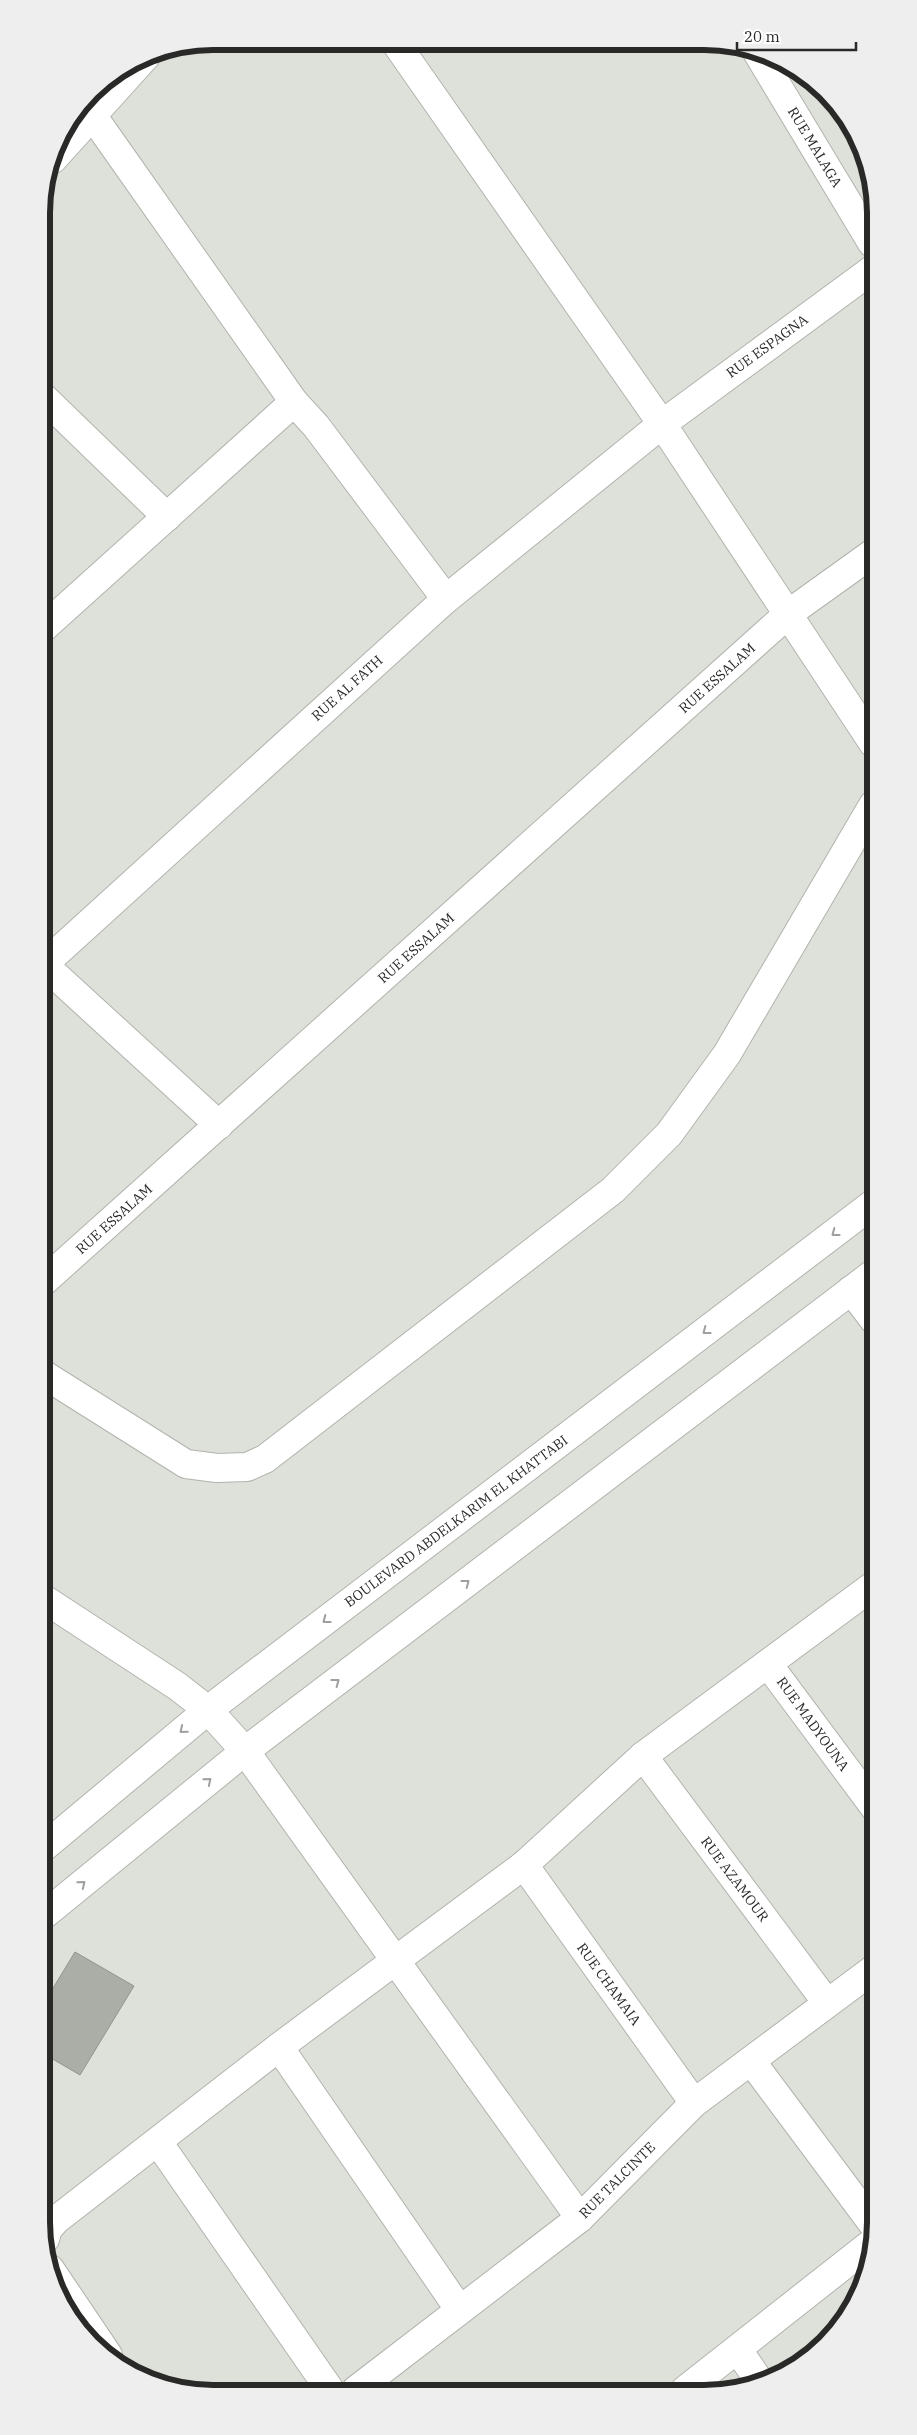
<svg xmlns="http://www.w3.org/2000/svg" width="917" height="2435" viewBox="0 0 917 2435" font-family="'IBM Plex Serif',serif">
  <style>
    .building { fill: #abada7; stroke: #92948e }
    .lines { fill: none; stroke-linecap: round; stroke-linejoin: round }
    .street-casing { stroke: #b1b4ad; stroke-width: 30 }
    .secondary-casing { stroke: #b1b4ad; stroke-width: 30 }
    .street { stroke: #fff; stroke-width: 28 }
    .secondary { stroke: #fff; stroke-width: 28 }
    .oneway { stroke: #9f9f9e }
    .labels { text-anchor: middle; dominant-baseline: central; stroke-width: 4; stroke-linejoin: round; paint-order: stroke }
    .street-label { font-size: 14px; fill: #292a28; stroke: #fff }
    .rim { fill: none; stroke: #292a28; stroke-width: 6 }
  </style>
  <rect width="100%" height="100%" fill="#dee1da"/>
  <!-- building -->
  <path class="building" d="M75,1952L134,1986L80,2075L44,2054V2003Z"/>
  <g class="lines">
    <defs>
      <g id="street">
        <path d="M395,42L662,424L873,743"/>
        <path d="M757,52L872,243"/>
        <path d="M92,115L294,402"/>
        <path d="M53,159L146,56"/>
        <path d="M42,396L167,517"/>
        <path d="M42,629L294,402L316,426L446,599"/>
        <path d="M43,964L219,1125"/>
        <path d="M43,965L446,599L662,424L873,269"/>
        <path d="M43,1282L788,614L873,553"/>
        <path d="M851,1290L874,1320"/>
        <path d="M43,1374L186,1464L217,1468L247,1467L265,1459L613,1190L669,1134L727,1054L873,805"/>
        <path d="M44,1599L177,1686L208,1710L245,1751L580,2218"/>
        <path d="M768,1664L875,1808"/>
        <path d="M643,1756L827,2003"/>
        <path d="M524,1865L694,2103"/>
        <path d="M279,2047L459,2309"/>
        <path d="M752,2062L875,2227"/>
        <path d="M158,2142L330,2390"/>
        <path d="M45,2239L48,2229L56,2220L279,2047L524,1865L643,1756L874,1585"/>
        <path d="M50,2269L108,2355"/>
        <path d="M738,2350L760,2382"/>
        <path d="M356,2390L580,2218L694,2103L875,1968"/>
        <path d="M685,2390L873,2242"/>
      </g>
      <g id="secondary">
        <path d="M44,1847L208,1710L874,1203"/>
        <path d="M44,1915L245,1751L874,1273"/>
      </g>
    </defs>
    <!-- street casing -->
    <use href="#street" class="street-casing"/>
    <!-- secondary casing -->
    <use href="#secondary" class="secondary-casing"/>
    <!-- street -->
    <use href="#street" class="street"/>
    <!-- secondary -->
    <use href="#secondary" class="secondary"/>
  </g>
  <!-- one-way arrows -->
  <defs><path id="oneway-chevron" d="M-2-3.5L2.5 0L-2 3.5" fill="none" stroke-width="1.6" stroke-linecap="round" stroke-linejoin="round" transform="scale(1.25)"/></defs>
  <g class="oneway">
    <use href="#oneway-chevron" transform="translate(835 1233) rotate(143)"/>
    <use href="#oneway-chevron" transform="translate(706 1331) rotate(143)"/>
    <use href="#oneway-chevron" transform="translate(466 1583) rotate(-37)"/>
    <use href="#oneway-chevron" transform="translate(326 1620) rotate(143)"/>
    <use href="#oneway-chevron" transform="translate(336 1682) rotate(-37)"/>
    <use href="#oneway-chevron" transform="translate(183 1730) rotate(140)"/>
    <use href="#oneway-chevron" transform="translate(208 1781) rotate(-39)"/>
    <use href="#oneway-chevron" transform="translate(82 1884) rotate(-39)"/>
  </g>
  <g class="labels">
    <!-- street labels -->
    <g class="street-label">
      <text transform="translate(815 147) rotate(59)">RUE MALAGA</text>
      <text transform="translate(767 346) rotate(-36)">RUE ESPAGNA</text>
      <text transform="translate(717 678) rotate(-42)">RUE ESSALAM</text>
      <text transform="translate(347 688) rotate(-42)">RUE AL FATH</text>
      <text transform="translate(416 948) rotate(-42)">RUE ESSALAM</text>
      <text transform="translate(114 1219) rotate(-42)">RUE ESSALAM</text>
      <text transform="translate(456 1521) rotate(-37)">BOULEVARD ABDELKARIM EL KHATTABI</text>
      <text transform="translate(813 1724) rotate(54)">RUE MADYOUNA</text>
      <text transform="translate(735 1879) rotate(53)">RUE AZAMOUR</text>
      <text transform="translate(609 1984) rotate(54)">RUE CHAMAIA</text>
      <text transform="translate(617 2180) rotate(-45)">RUE TALCINTE</text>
    </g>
  </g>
  <!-- crop -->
  <path d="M0 0H917V2435H0ZM213 50H704A163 163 0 0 1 867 213V2222A163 163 0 0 1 704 2385H213A163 163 0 0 1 50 2222V213A163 163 0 0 1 213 50Z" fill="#eee" fill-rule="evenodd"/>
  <path class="rim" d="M213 50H704A163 163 0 0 1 867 213V2222A163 163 0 0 1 704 2385H213A163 163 0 0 1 50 2222V213A163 163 0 0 1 213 50Z"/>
  <!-- scale -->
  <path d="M737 42v8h119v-8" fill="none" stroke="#292a28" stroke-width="2.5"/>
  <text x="744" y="42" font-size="15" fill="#292a28" stroke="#ffffff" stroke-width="4" paint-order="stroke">20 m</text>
</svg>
